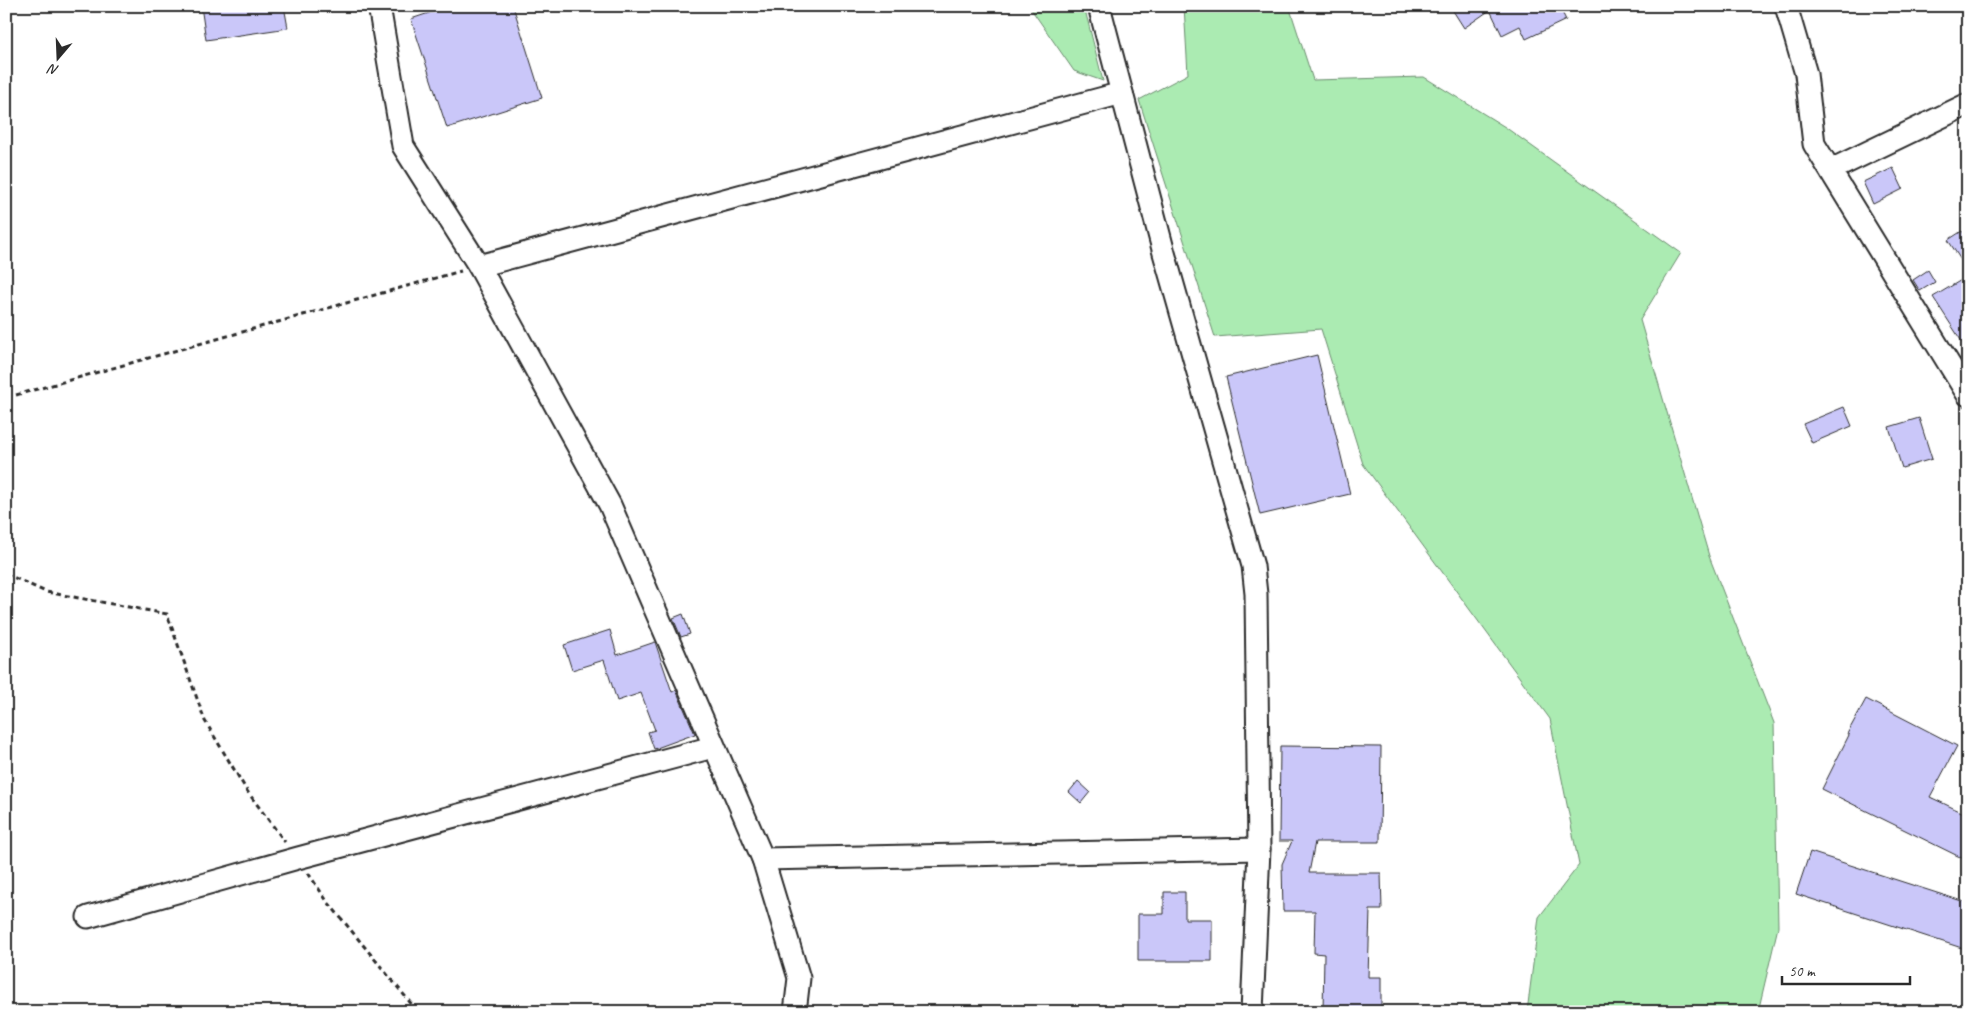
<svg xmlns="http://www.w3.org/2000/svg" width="1974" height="1018" viewBox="0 0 1974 1018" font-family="Caveat,sans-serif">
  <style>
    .green { fill: #abebb2; stroke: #6b8b6e }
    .building { fill: #cac7f9; stroke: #2b2b2b }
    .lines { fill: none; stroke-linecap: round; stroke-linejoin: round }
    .minor-casing { stroke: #2b2b2b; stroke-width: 25 }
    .path { stroke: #2b2b2b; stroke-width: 3; stroke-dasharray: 5 4; stroke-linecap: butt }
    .minor { stroke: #fff; stroke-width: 21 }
  </style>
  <rect width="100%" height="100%" fill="#fff"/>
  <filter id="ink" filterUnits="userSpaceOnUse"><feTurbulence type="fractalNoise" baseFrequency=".02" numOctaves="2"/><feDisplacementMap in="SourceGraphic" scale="10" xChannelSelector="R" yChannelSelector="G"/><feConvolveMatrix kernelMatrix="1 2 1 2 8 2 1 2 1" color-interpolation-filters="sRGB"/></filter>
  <g filter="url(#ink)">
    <!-- green -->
    <g class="green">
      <path d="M1029,6H1084L1103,81L1074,71Z"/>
      <path d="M1184,6H1289L1313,80L1424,77L1505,127L1681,253L1640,320L1709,556L1774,723L1778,927L1758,1012H1527L1539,917L1579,865L1550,719L1363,464L1321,329L1215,337L1139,100L1188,74Z"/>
    </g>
    <!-- building -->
    <g class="building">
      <path d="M201,6H284L288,28L206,40Z"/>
      <path d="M450,6H513L542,98L447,128L411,19Z"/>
      <path d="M1450,6H1559L1566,20L1526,39L1520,26L1502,35L1490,10L1464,28Z"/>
      <path d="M1893,168L1903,189L1873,204L1863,182Z"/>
      <path d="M1962,231L1968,239V271L1948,240Z"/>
      <path d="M1928,270L1935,282L1920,291L1913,280Z"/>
      <path d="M1968,276V351L1933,297Z"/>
      <path d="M1317,355L1350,494L1260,515L1226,377Z"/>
      <path d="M1844,407L1852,426L1812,443L1803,424Z"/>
      <path d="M1919,418L1932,459L1902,468L1889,427Z"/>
      <path d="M683,614L690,634L681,637L673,618Z"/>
      <path d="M610,630L617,655L655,642L672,692L676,690L695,734L654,749L648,732L655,730L641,693L617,701L604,660L572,670L564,645Z"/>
      <path d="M1866,699L1957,746L1930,797L1968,815V861L1822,789L1849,735L1847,734Z"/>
      <path d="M1280,746L1381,747L1380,842H1315L1309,873H1381L1382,910H1370L1368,977H1381V1012H1323L1324,954L1314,953L1315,911H1283L1282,864L1292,841H1279Z"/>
      <path d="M1078,781L1090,792L1081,803L1069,792Z"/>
      <path d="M1810,852L1968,903V950L1796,894Z"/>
      <path d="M1164,892H1185V919H1212V961H1138V914H1164Z"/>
    </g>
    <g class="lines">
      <defs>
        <g id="minor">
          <path d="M379,6L403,146L479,266L610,505L763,859L799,978L795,1012"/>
          <path d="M1099,6L1164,253L1253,566L1256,594L1259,849L1252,1012"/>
          <path d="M1786,6L1806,74L1814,144L1968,395"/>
          <path d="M1831,170L1968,104"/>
          <path d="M479,266L1122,93"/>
          <path d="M763,859L1259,849"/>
          <path d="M88,917L298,858L713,747"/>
        </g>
      </defs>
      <!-- minor casing -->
      <use href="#minor" class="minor-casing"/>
      <!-- path -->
      <g class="path">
        <path d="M16,395L461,271"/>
        <path d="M6,574L46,592L167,614L205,721L247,791L285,842"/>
        <path d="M308,873L327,901L418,1012"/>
      </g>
      <!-- minor -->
      <use href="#minor" class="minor"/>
    </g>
  </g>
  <!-- margin -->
  <rect width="1974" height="1018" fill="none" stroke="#fff" stroke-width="25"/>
  <rect x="12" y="12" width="1949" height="993" fill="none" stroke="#2b2b2b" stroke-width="2" filter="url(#ink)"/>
  <!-- north arrow -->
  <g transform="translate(58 58) rotate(199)" stroke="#ffffff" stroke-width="4" paint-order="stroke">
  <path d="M0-4L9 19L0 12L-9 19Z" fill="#2b2b2b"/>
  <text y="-8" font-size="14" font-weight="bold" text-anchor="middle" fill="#2b2b2b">N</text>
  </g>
  <!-- scale -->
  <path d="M1782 976v8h128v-8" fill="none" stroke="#2b2b2b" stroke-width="2.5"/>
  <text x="1789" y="976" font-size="15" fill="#2b2b2b" stroke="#ffffff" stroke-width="4" paint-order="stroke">50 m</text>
</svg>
